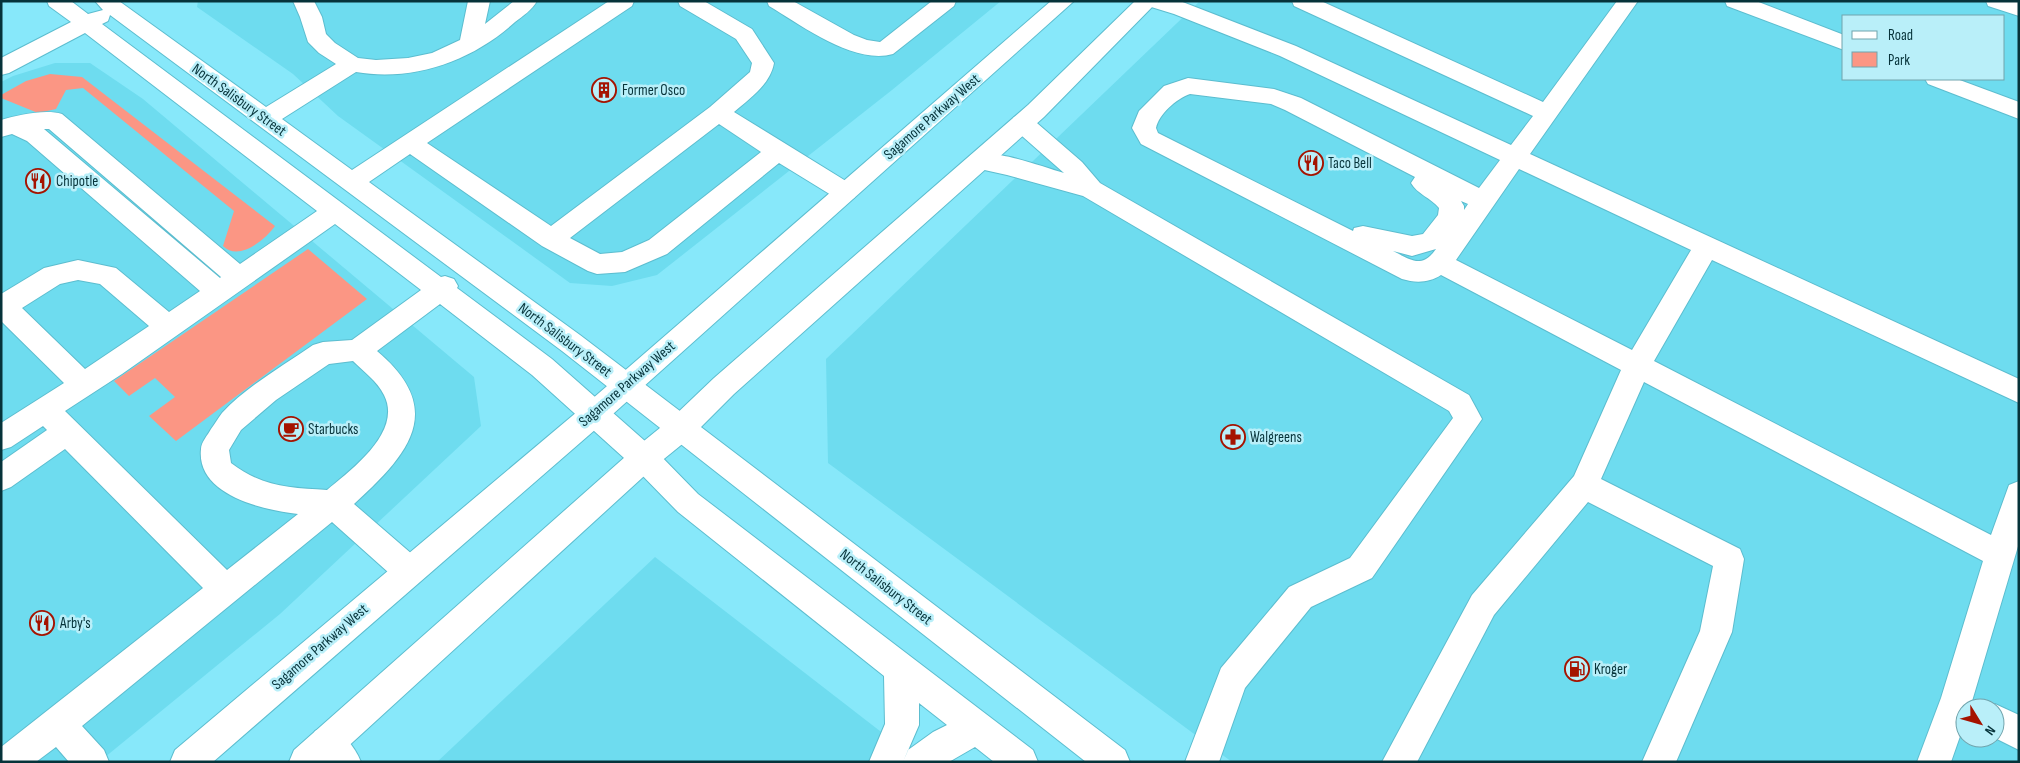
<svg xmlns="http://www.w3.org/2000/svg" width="2020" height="763" viewBox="0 0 2020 763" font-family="'Sofia Sans Condensed',sans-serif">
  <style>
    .built { fill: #6edcef; fill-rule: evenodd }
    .green { fill: #fb9684 }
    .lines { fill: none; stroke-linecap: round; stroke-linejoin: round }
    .minor-casing { stroke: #5cbdcf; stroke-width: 2 }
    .highway-casing { stroke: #5cbdcf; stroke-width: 2 }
    .minor { fill: #fff; fill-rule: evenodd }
    .highway { fill: #fff; fill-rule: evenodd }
    .labels { text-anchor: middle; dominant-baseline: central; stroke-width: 5; stroke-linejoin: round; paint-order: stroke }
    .poi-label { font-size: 15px; fill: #06333a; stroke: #b9eff9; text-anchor: start }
    .street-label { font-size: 15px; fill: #06333a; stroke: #b9eff9 }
  </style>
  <rect width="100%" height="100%" fill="#87e8fa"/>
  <!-- built -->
  <g class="built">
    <path d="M198,1H1001L892,90L657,275L612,286L570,283L338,116L293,74L197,7Z"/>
    <path d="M1200,1H2019V762H1232L828,463L826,359ZM1844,16H2004V79H1844ZM1965,708H1995V738H1965Z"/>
    <path d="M55,63H90L143,99L474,377L481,426L280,614L99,762H1V82L13,76Z"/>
    <path d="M655,557L920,762H437Z"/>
  </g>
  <!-- green -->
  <g class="green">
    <path d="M50,74L82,77L275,226C266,239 239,262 223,246L234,211L83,88L66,90L56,109L38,113L1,98V95L26,81Z"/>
    <path d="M308,249L367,299L176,441L149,416L175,397L155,378L129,396L114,381Z"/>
  </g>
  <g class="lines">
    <defs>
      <g id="minor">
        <path d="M47,1H71L88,14L103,10L95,1H119L266,107L336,64L319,53L308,42L300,17L293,1H314L322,17L326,34L335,43L358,58L376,60L408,58L432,53L460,40L468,1H490L485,24L514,1H537C532,10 523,16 515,22C472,61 413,82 356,72L282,119L352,170L609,1H634L632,6L427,143L551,226L710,107L750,72L752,63L736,39L680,6L678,1H704L752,29L774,63C770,85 750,98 734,112L854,186L857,192L854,198L845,201L836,198L779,163L667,254L625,272L597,274L588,271L542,246L410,154L369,182L580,335L1125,750L1130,762H1086L562,351L110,15L108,21L102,24L441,277L445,276L454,279L458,286L457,288L552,359L654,449L698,494L1033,750L1038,762H994L975,747L949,762H903L908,750L933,732L947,725L919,703V725L903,762H869L885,724L884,676L678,512L634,467L532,375L440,304L377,351C447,410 409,454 354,504L420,561L424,571L420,581L409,585L398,581L332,522L82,726L104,750L109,762H69L56,747L36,762H1V747L203,588L65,449L11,487L1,491V462L47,430L43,426L11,447L1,450V423L64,383L1,321V294L44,268L78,260L116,268L169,312L200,291L27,141L12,134L1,137V120C19,115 45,109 62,114L240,264L317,211L85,33L9,73L1,75V58L71,22L49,6ZM719,124L761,152L649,240L622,252L600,254L570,238ZM44,129H49L221,277L220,278ZM335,224L421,290L352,340L323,342L313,345C283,366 247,386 222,413C218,418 215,424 211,429C208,435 201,442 201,449C196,495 263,510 298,514L227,570L65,411L122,374ZM78,280L100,284L149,326L85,369L22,308L60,284ZM353,361C364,372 377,381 384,395C403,432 351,470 327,490C290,488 262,487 231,463L229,450L241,430L276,400L329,364Z"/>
        <path d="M767,1H793L854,35L867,40L880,42L932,1H956L954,6L893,54C854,65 801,25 769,6Z"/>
        <path d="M1146,1H1180L1296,46L1511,145L1533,116L1294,6L1292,1H1321L1543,102L1617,1H1638L1530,154L2019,379V403L1712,260L1654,361L1991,535L2009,485L2019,481V543L1970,708H1965V722L1951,762H1917L1941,698L1983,561L1644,382L1601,479L1740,549L1744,559L1732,632L1676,762H1642L1700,631L1713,566L1588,502L1494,615L1417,762H1382L1472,595L1574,476L1621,370L1441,275C1429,283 1415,283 1402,279L1141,144L1132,128L1139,111L1164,86L1188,78L1274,89L1301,98L1479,188L1500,160L1280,56L1174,14L1148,6ZM1190,94L1271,104L1285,110L1415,177L1411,183C1417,194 1431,198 1439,208L1438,215L1423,234L1412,236L1363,226L1354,228L1353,231L1158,133L1156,128C1159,114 1176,99 1190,94ZM1519,169L1691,250L1632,350L1456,260ZM1461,201L1468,204L1464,210V206ZM1436,249C1422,269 1411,260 1393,251L1412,256Z"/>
        <path d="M1725,1H1756L1844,35V50L1727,6Z"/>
        <path d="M1986,1H2019V16L1988,6Z"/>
        <path d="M1925,79H1957L2019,102V119L1928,84Z"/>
        <path d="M1022,115L1030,117L1082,162L1100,183L1469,395L1482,419L1372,578L1311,607L1245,688L1219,762H1185L1221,668L1289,587L1350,558L1453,418L1449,411L1083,196L1007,175L971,167L967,161L971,155C994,148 1040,166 1064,173L1014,129L1010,123L1014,117Z"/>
        <path d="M1995,704L2019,715V750L1995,738V708H1984Z"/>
        <path d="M327,726C343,733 354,745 361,762H321L315,755L310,743L315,731Z"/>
      </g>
      <g id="highway">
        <path d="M1051,1H1074L604,422L213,762H170L175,750L584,406Z"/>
        <path d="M1135,1H1158L1044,117L734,394L691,437L654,467L331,762H289L294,750L634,449L671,419L714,378L1028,105Z"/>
      </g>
    </defs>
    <!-- minor casing -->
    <use href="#minor" class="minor-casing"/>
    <!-- highway casing -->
    <use href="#highway" class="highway-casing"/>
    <!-- minor -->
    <use href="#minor" class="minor"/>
    <!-- highway -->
    <use href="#highway" class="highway"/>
  </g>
  <!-- icons -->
  <defs>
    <symbol id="building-ring" viewBox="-11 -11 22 22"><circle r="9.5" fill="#b9eff9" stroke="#a51300" stroke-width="1.5"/><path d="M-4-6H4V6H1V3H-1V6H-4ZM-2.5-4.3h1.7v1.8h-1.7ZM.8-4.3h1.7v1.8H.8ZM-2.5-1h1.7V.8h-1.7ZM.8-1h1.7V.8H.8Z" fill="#a51300"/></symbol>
    <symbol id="restaurant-ring" viewBox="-11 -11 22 22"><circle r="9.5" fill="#b9eff9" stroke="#a51300" stroke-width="1.5"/><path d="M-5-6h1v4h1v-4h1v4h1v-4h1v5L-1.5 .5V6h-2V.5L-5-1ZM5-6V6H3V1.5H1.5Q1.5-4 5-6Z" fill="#a51300"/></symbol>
    <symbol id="cafe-ring" viewBox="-11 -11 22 22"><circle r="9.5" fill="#b9eff9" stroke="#a51300" stroke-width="1.5"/><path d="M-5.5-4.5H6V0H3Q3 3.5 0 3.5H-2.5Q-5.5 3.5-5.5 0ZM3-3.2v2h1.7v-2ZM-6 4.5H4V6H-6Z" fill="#a51300"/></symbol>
    <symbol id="pharmacy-ring" viewBox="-11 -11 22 22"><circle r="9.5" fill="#b9eff9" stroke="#a51300" stroke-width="1.5"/><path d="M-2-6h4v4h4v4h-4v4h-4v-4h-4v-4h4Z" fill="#a51300"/></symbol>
    <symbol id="fuel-ring" viewBox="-11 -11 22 22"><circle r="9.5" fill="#b9eff9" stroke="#a51300" stroke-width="1.5"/><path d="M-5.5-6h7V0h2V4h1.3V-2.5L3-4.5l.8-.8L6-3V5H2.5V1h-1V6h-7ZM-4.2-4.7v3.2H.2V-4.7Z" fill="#a51300"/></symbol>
  </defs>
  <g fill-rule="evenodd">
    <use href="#building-ring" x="590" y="76" width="28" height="28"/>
    <use href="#restaurant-ring" x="1297" y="149" width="28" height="28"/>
    <use href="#restaurant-ring" x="24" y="167" width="28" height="28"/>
    <use href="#cafe-ring" x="277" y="415" width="28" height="28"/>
    <use href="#pharmacy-ring" x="1219" y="423" width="28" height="28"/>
    <use href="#restaurant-ring" x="28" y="609" width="28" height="28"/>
    <use href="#fuel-ring" x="1563" y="655" width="28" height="28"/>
  </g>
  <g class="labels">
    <!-- poi labels -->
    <g class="poi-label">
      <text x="622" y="90">Former Osco</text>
      <text x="1328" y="163">Taco Bell</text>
      <text x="56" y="181">Chipotle</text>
      <text x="308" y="429">Starbucks</text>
      <text x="1250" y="437">Walgreens</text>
      <text x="60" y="623">Arby's</text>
      <text x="1594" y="669">Kroger</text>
    </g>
    <!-- street labels -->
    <g class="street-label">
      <text transform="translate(239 100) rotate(36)">North Salisbury Street</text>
      <text transform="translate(932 117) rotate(-41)">Sagamore Parkway West</text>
      <text transform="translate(565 340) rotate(37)">North Salisbury Street</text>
      <text transform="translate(627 384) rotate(-41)">Sagamore Parkway West</text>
      <text transform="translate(886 587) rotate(38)">North Salisbury Street</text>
      <text transform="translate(320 647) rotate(-41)">Sagamore Parkway West</text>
    </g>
  </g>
  <!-- border -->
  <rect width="2020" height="763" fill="none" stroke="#06333a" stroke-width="5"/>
  <!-- legend -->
  <rect x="1842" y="15" width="162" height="65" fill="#b9eff9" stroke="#71a4ad"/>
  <rect x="1852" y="31" width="25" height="8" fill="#ffffff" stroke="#71a4ad"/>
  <text x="1888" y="40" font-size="15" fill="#06333a">Road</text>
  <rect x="1852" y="52" width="25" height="15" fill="#fb9684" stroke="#71a4ad"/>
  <text x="1888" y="65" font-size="15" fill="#06333a">Park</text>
  <!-- north arrow -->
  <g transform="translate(1980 723) rotate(127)"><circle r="24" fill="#b9eff9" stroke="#71a4ad"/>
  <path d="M0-4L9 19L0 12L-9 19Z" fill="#a51300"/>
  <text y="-8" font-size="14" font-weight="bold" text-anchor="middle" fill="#06333a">N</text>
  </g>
</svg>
